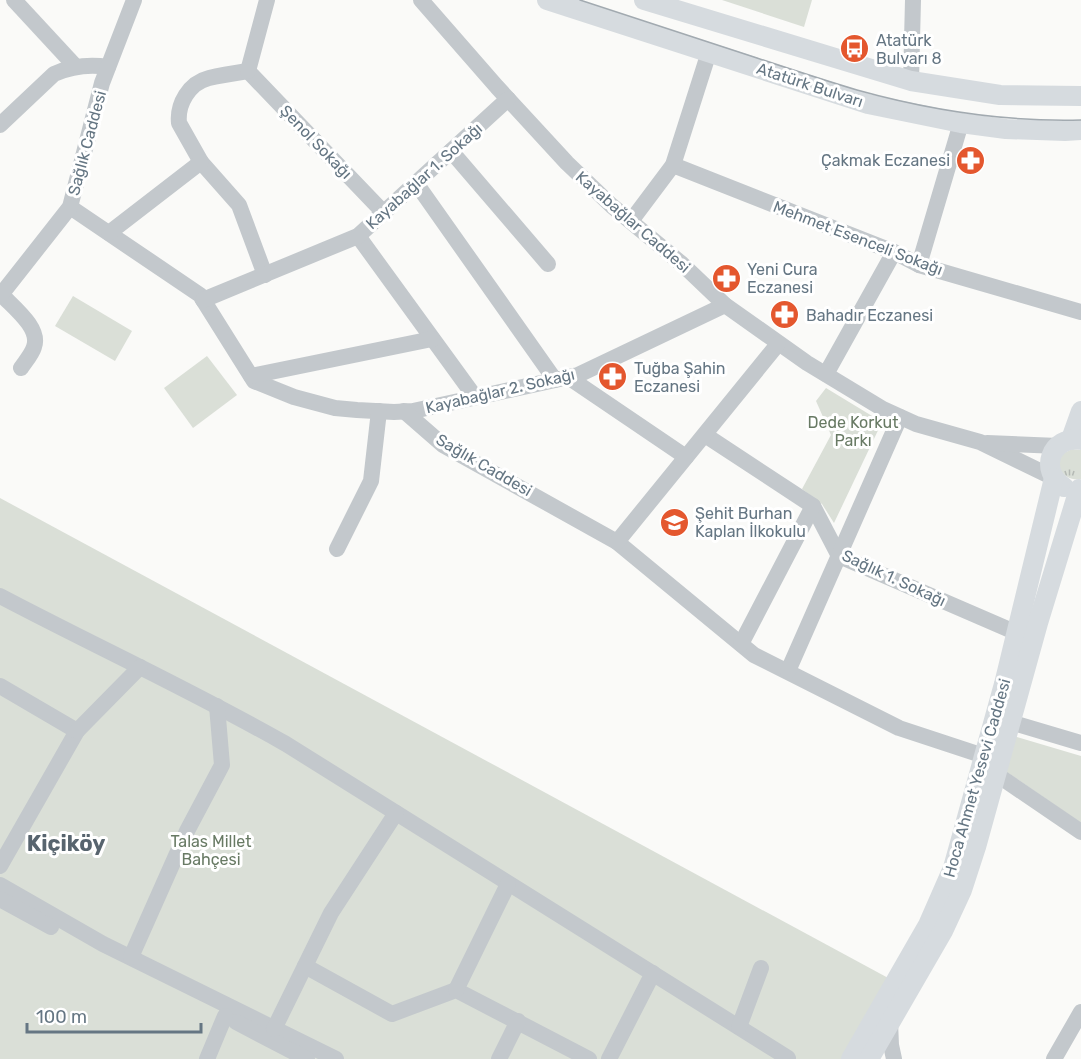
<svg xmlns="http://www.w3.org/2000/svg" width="1081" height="1059" viewBox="0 0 1081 1059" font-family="Rubik,sans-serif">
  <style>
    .grass { fill: url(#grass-tufts) }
    .green { fill: #dadfd7 }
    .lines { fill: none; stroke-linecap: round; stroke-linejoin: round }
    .minor { stroke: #c3c8cc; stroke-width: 16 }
    .major { stroke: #d6dbdf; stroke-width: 20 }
    .tram { stroke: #a2aab0; stroke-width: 1.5 }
    .labels { text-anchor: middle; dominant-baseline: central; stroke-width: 6; stroke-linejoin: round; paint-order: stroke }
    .poi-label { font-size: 16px; fill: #657683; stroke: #fff; text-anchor: start }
    .street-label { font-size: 16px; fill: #657683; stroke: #fff }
    .park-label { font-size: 16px; fill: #687a64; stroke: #fff }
    .district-label { font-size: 22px; font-weight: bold; fill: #57646e; stroke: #fff }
  </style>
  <defs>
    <pattern id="grass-tufts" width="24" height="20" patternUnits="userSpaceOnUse" patternTransform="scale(1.5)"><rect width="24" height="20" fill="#dadfd7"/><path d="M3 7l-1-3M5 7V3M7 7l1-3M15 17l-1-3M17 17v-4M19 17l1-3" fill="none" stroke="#b4b9b4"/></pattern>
  </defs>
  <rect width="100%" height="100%" fill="#fafaf8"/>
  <!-- grass -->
  <path class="grass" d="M1072,449L1081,450V479C1065,482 1052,466 1063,454C1065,452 1070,450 1072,449Z"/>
  <!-- green -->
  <g class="green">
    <path d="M722,0H812L804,27Z"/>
    <path d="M73,296L132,331L115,361L55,326Z"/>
    <path d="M207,356L237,395L193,428L164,388Z"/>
    <path d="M826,388L882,422L834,523L822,504L802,489L831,435L816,401Z"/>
    <path d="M0,498L903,986L860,1059H0Z"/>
    <path d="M1007,734L1081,756V823L1001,768Z"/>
  </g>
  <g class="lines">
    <!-- minor -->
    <g class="minor">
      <path d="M14,0L76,67"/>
      <path d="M421,0L497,87L567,163L612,206L682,264L725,305L807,363L883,409L916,424L980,442L1054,478"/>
      <path d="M248,71C235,73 222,75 209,78C189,83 177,104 179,123L201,162L239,205L265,275"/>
      <path d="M248,71L384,213"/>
      <path d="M248,71L267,0"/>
      <path d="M911,81L913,0"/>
      <path d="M0,125L54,74C72,66 89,64 108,67"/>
      <path d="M451,151L548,264"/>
      <path d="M673,165L894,252L919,265L1081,312"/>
      <path d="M416,183L555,380"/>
      <path d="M70,207L200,295L254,381L294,397L335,408L357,410L394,412L413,411L578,375L725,305"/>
      <path d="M631,221L673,165L709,52"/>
      <path d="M109,233L201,162"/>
      <path d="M358,236L475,397"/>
      <path d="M919,265L961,123"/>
      <path d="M1,294C13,307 41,328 34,347C32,354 25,362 21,368"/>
      <path d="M0,296L70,207L102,83L134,0"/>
      <path d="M203,300L358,236L508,99"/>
      <path d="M826,374L894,252"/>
      <path d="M251,376L432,339"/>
      <path d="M568,377L686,457"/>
      <path d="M404,411L443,445L617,542L754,655L899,728L984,756"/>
      <path d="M705,435L813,506L839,556L1017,633"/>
      <path d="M987,443L1058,446"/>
      <path d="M617,542L778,344"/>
      <path d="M337,549L371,481L379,411"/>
      <path d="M0,596C95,646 193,691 286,744L788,1058"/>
      <path d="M741,644L813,506"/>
      <path d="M788,671L900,417"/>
      <path d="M0,686L77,731L0,866"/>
      <path d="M1010,722L1081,743"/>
      <path d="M77,731L140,667"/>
      <path d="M996,774L1081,832"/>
      <path d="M0,885L103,944L336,1059"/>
      <path d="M0,899L51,927"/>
      <path d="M131,957L187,831L222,765L217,706"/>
      <path d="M305,966L392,1014L456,990L589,1059"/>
      <path d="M456,990L508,884"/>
      <path d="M236,1022L307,1059"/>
      <path d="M890,1022L891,1045L894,1059"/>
      <path d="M739,1027L761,968"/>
      <path d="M274,1029L331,913L396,813"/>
      <path d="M207,1059L225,1016"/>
      <path d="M499,1059L518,1021"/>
      <path d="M609,1059L653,973"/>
      <path d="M1054,1059L1081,1012"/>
    </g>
    <!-- major -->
    <g class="major">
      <path d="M547,0L868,104L961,123L1006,129L1065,131L1081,130"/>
      <path d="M644,0L911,81L1000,95L1081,96"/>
      <path d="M1071,439L1081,411"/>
      <path d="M1064,487C1038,471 1051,435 1081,440"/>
      <path d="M851,1059L928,925L953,868L1004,684L1054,478"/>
      <path d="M869,1059L943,931L962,890L976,847L1038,623L1079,489"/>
    </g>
    <!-- tram -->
    <path class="tram" d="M580,0C639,19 698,39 757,58C790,69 823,80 857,90C929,110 1006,122 1081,120"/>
  </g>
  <!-- icons -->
  <defs>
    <symbol id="bus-disc" viewBox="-11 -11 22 22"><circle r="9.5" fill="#e4572e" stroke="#fff"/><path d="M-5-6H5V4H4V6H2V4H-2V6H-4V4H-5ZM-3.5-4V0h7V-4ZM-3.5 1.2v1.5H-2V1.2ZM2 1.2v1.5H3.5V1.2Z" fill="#fff"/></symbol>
    <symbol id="pharmacy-disc" viewBox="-11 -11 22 22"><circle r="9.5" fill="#e4572e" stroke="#fff"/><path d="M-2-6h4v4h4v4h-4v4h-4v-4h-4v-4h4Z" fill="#fff"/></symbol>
    <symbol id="school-disc" viewBox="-11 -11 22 22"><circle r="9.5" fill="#e4572e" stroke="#fff"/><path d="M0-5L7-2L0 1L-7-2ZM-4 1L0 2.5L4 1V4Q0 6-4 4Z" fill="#fff"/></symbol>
  </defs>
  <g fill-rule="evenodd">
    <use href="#bus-disc" x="838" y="32" width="33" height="33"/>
    <use href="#pharmacy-disc" x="954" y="144" width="33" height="33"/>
    <use href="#pharmacy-disc" x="710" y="262" width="33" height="33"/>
    <use href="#pharmacy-disc" x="768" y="298" width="33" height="33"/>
    <use href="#pharmacy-disc" x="596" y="360" width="33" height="33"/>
    <use href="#school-disc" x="658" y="506" width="33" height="33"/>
  </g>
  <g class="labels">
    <!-- poi labels -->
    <g class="poi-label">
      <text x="876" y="40">Atatürk<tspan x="876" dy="18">Bulvarı 8</tspan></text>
      <text x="950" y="160" text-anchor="end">Çakmak Eczanesi</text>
      <text x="747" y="269">Yeni Cura<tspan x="747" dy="18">Eczanesi</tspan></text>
      <text x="806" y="315">Bahadır Eczanesi</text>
      <text x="634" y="368">Tuğba Şahin<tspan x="634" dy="18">Eczanesi</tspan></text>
      <text x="695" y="513">Şehit Burhan<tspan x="695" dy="18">Kaplan İlkokulu</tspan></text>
    </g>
    <!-- street labels -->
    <g class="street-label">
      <text transform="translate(810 85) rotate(18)">Atatürk Bulvarı</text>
      <text transform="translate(316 142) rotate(46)">Şenol Sokağı</text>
      <text transform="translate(87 143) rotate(-75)">Sağlık Caddesi</text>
      <text transform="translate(424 176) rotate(-42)">Kayabağlar 1. Sokağı</text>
      <text transform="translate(633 222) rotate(41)">Kayabağlar Caddesi</text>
      <text transform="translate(858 238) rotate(21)">Mehmet Esenceli Sokağı</text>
      <text transform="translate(500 391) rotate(-13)">Kayabağlar 2. Sokağı</text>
      <text transform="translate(484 465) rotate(30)">Sağlık Caddesi</text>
      <text transform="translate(894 578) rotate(25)">Sağlık 1. Sokağı</text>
      <text transform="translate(977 778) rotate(-74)">Hoca Ahmet Yesevi Caddesi</text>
    </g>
    <!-- park labels -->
    <g class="park-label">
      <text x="853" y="422">Dede Korkut<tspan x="853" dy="18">Parkı</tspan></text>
      <text x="211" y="841">Talas Millet<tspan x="211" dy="18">Bahçesi</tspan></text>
    </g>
    <!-- district labels -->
    <g class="district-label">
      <text x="66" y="843">Kiçiköy</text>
    </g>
  </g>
  <!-- scale -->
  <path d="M27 1023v9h174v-9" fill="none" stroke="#657683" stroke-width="3"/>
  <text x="36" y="1023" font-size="18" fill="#657683" stroke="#ffffff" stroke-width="4.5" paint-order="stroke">100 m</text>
</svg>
